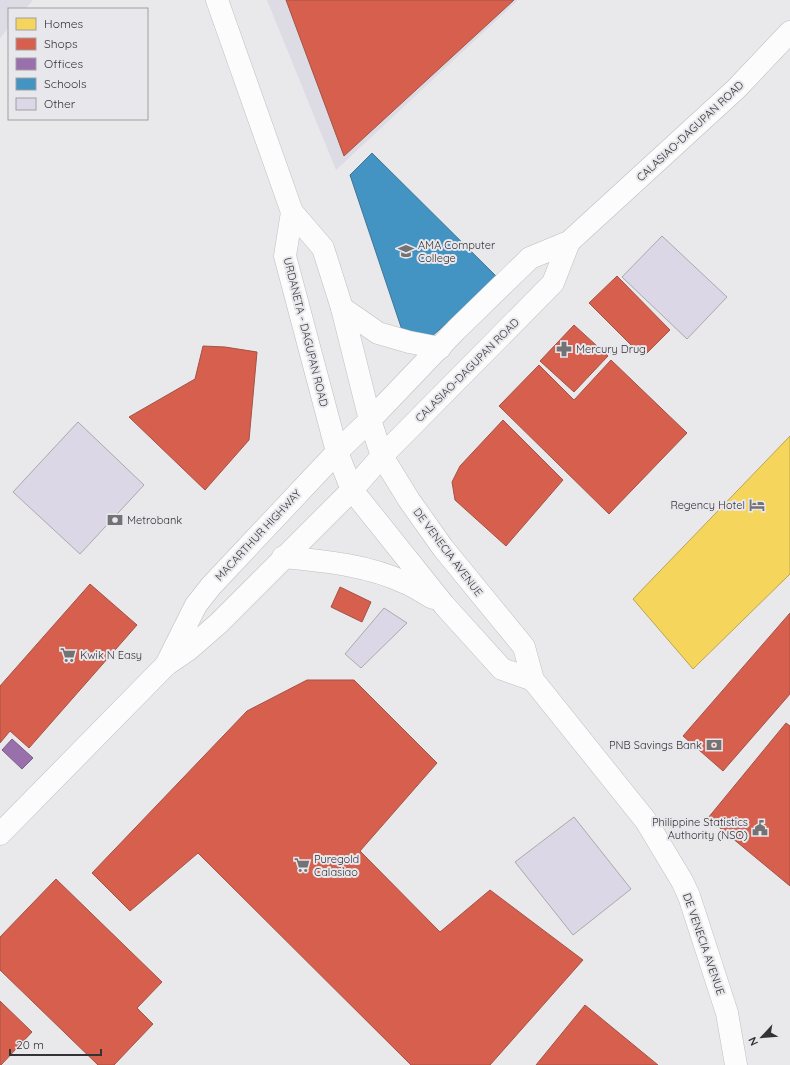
<svg xmlns="http://www.w3.org/2000/svg" width="790" height="1065" viewBox="0 0 790 1065" font-family="Quicksand,sans-serif">
  <style>
    .built { fill: #dddbe4 }
    .homes { fill: #f6d55c; stroke: #bca450 }
    .shops { fill: #d6604d; stroke: #a55246 }
    .offices { fill: #9970ab; stroke: #7a5d87 }
    .schools { fill: #4393c3; stroke: #3e7698 }
    .building { fill: #dbd7e7; stroke: #aaa9ab }
    .lines { fill: none; stroke-linecap: round; stroke-linejoin: round }
    .primary-casing { stroke: #bebdc0; stroke-width: 23 }
    .trunk-casing { stroke: #bebdc0; stroke-width: 23 }
    .primary { stroke: #fcfcfc; stroke-width: 22 }
    .trunk { stroke: #fcfcfc; stroke-width: 22 }
    .labels { text-anchor: middle; dominant-baseline: central; stroke-width: 4; stroke-linejoin: round; paint-order: stroke }
    .street-label { font-size: 11px; fill: #333234; stroke: #e8e7ec }
    .poi-label { font-size: 11px; fill: #333234; stroke: #e8e7ec; text-anchor: start }
  </style>
  <rect width="100%" height="100%" fill="#e9e8eb"/>
  <!-- built -->
  <g class="built">
    <path d="M0,0H33L25,9H9V27L0,38Z"/>
    <path d="M267,0H518L336,170Z"/>
  </g>
  <!-- homes -->
  <path class="homes" d="M790,436V574L693,669L633,599Z"/>
  <!-- shops -->
  <g class="shops">
    <path d="M286,0H514L344,156Z"/>
    <path d="M617,276L670,330L643,357L589,303Z"/>
    <path d="M574,325L608,356L574,392L540,361Z"/>
    <path d="M203,346L225,347L257,352L249,440L205,490L129,417L195,379Z"/>
    <path d="M611,360L687,433L609,514L499,406L539,365L574,400Z"/>
    <path d="M503,420L563,480L506,546L455,500L452,482L460,466Z"/>
    <path d="M90,584L137,625L29,748L10,731L0,743V686Z"/>
    <path d="M340,587L371,602L362,622L331,607Z"/>
    <path d="M790,613V694L723,771L683,736Z"/>
    <path d="M307,680H354L437,763L360,851L440,932L490,890L583,960L490,1065H411L198,853L130,911L92,873L247,711Z"/>
    <path d="M786,723L790,726V886L708,818Z"/>
    <path d="M56,879L162,982L137,1008L153,1024L114,1065H98L0,970V937Z"/>
    <path d="M0,1001L32,1032L1,1065H0Z"/>
    <path d="M585,1005L658,1065H536Z"/>
  </g>
  <!-- offices -->
  <path class="offices" d="M12,739L33,758L22,769L2,750Z"/>
  <!-- schools -->
  <path class="schools" d="M372,153L498,278L431,337L402,330L350,175Z"/>
  <!-- building -->
  <g class="building">
    <path d="M662,236L727,297L687,339L622,277Z"/>
    <path d="M78,422L144,485L80,554L13,492Z"/>
    <path d="M384,608L407,623L361,668L345,654Z"/>
    <path d="M574,817L631,889L573,935L515,862Z"/>
  </g>
  <g class="lines">
    <defs>
      <g id="primary">
        <path d="M166,665L196,605L211,586L337,452L370,420L456,330L530,258L569,242L736,89L790,32"/>
        <path d="M0,834L166,665L188,650L219,623L352,490L382,456L553,283L569,242"/>
      </g>
      <g id="trunk">
        <path d="M217,0L292,212L323,248L342,308L370,420L382,456L409,500L443,548L524,647L533,680L646,821L682,881L689,896L727,1013L736,1065"/>
        <path d="M292,212L285,256L337,452L352,490L444,605L502,669L533,680"/>
        <path d="M342,308L378,333L409,342L440,348"/>
        <path d="M283,557C325,561 368,565 406,583C415,587 424,593 433,598"/>
      </g>
    </defs>
    <!-- primary casing -->
    <use href="#primary" class="primary-casing"/>
    <!-- trunk casing -->
    <use href="#trunk" class="trunk-casing"/>
    <!-- primary -->
    <use href="#primary" class="primary"/>
    <!-- trunk -->
    <use href="#trunk" class="trunk"/>
  </g>
  <!-- icons -->
  <defs>
    <symbol id="university-bare" viewBox="-9 -9 18 18"><path d="M0-5L7-2L0 1L-7-2ZM-4 1L0 2.5L4 1V4Q0 6-4 4Z" fill="#737274" stroke="#e8e7ec" stroke-width="2.5" paint-order="stroke"/></symbol>
    <symbol id="pharmacy-bare" viewBox="-9 -9 18 18"><path d="M-2-6h4v4h4v4h-4v4h-4v-4h-4v-4h4Z" fill="#737274" stroke="#e8e7ec" stroke-width="2.5" paint-order="stroke"/></symbol>
    <symbol id="hotel-bare" viewBox="-9 -9 18 18"><path d="M-6-4.5h1.5V1H6V5H4.5V3h-9V5H-6ZM-4 0a1.8 1.8 0 1 1 3.6 0ZM.5 0V-2.5h3Q6-2.5 6 0Z" fill="#737274" stroke="#e8e7ec" stroke-width="2.5" paint-order="stroke"/></symbol>
    <symbol id="bank-bare" viewBox="-9 -9 18 18"><path d="M-6-4H6V4H-6ZM0-2.3a2.3 2.3 0 1 0 0 4.6a2.3 2.3 0 1 0 0-4.6Z" fill="#737274" stroke="#e8e7ec" stroke-width="2.5" paint-order="stroke"/></symbol>
    <symbol id="supermarket-bare" viewBox="-9 -9 18 18"><path d="M-6-5.5h2.5l.6 2H6L4.5 2H-2.5L-4.4-4H-6ZM-1.5 3.2a1.3 1.3 0 1 0 .1 0ZM3 3.2a1.3 1.3 0 1 0 .1 0Z" fill="#737274" stroke="#e8e7ec" stroke-width="2.5" paint-order="stroke"/></symbol>
    <symbol id="civic-bare" viewBox="-9 -9 18 18"><path d="M-.6-6.5H3V-4.5H.6V-3L4-1V1h2V6H-6V1h2V-1L-.6-3ZM-1.2 2.5V6h2.4V2.5Z" fill="#737274" stroke="#e8e7ec" stroke-width="2.5" paint-order="stroke"/></symbol>
  </defs>
  <g fill-rule="evenodd">
    <use href="#university-bare" x="395" y="240" width="22" height="22"/>
    <use href="#pharmacy-bare" x="553" y="338" width="22" height="22"/>
    <use href="#hotel-bare" x="746" y="494" width="22" height="22"/>
    <use href="#bank-bare" x="104" y="509" width="22" height="22"/>
    <use href="#supermarket-bare" x="57" y="644" width="22" height="22"/>
    <use href="#bank-bare" x="703" y="734" width="22" height="22"/>
    <use href="#civic-bare" x="749" y="817" width="22" height="22"/>
    <use href="#supermarket-bare" x="291" y="854" width="22" height="22"/>
  </g>
  <g class="labels">
    <!-- street labels -->
    <g class="street-label">
      <text transform="translate(690 131) rotate(-43)">CALASIAO-DAGUPAN ROAD</text>
      <text transform="translate(306 332) rotate(76)">URDANETA - DAGUPAN ROAD</text>
      <text transform="translate(467 370) rotate(-45)">CALASIAO-DAGUPAN ROAD</text>
      <text transform="translate(258 535) rotate(-47)">MACARTHUR HIGHWAY</text>
      <text transform="translate(448 552) rotate(53)">DE VENECIA AVENUE</text>
      <text transform="translate(704 944) rotate(71)">DE VENECIA AVENUE</text>
    </g>
    <!-- poi labels -->
    <g class="poi-label">
      <text x="418" y="245">AMA Computer<tspan x="418" dy="13">College</tspan></text>
      <text x="576" y="349">Mercury Drug</text>
      <text x="745" y="505" text-anchor="end">Regency Hotel</text>
      <text x="127" y="520">Metrobank</text>
      <text x="80" y="655">Kwik N Easy</text>
      <text x="702" y="745" text-anchor="end">PNB Savings Bank</text>
      <text x="748" y="822" text-anchor="end">Philippine Statistics<tspan x="748" dy="13">Authority (NSO)</tspan></text>
      <text x="314" y="859">Puregold<tspan x="314" dy="13">Calasiao</tspan></text>
    </g>
  </g>
  <!-- legend -->
  <rect x="8" y="8" width="140" height="112" fill="#e8e7ec" stroke="#a09fa2"/>
  <rect x="16" y="18" width="20" height="12" fill="#f6d55c" stroke="#a09fa2"/>
  <text x="44" y="28" font-size="12" fill="#333234">Homes</text>
  <rect x="16" y="38" width="20" height="12" fill="#d6604d" stroke="#a09fa2"/>
  <text x="44" y="48" font-size="12" fill="#333234">Shops</text>
  <rect x="16" y="58" width="20" height="12" fill="#9970ab" stroke="#a09fa2"/>
  <text x="44" y="68" font-size="12" fill="#333234">Offices</text>
  <rect x="16" y="78" width="20" height="12" fill="#4393c3" stroke="#a09fa2"/>
  <text x="44" y="88" font-size="12" fill="#333234">Schools</text>
  <rect x="16" y="98" width="20" height="12" fill="#dbd7e7" stroke="#a09fa2"/>
  <text x="44" y="108" font-size="12" fill="#333234">Other</text>
  <!-- north arrow -->
  <g transform="translate(762 1037) rotate(244)" stroke="#e8e7ec" stroke-width="3" paint-order="stroke">
  <path d="M0-3L7 15L0 10L-7 15Z" fill="#333234"/>
  <text y="-6" font-size="11" font-weight="bold" text-anchor="middle" fill="#333234">N</text>
  </g>
  <!-- scale -->
  <path d="M10 1049v6h91v-6" fill="none" stroke="#333234" stroke-width="2"/>
  <text x="16" y="1049" font-size="12" fill="#333234" stroke="#e8e7ec" stroke-width="3" paint-order="stroke">20 m</text>
</svg>
